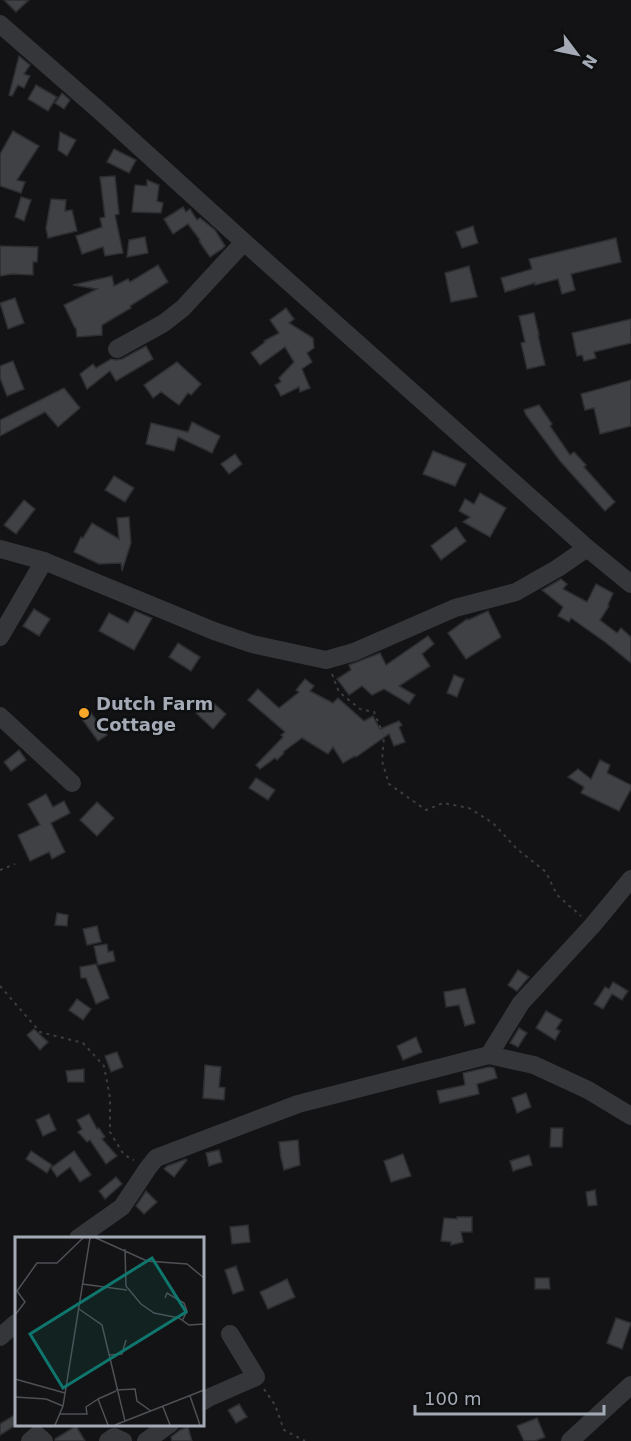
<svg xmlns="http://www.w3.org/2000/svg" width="631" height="1441" viewBox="0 0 631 1441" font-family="'DejaVu Sans',sans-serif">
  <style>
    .building { fill: #3f4145; stroke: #2d2e31; stroke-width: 1.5 }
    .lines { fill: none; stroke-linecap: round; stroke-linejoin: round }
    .path { stroke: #3a3d41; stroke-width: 2; stroke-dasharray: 3 4.5; stroke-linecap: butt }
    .minor { stroke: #34363a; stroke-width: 18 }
    .poi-dot { fill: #f7a72a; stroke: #0e0f10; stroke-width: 2 }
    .labels { text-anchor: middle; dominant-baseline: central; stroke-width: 5; stroke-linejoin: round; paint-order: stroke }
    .poi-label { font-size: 18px; font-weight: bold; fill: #a5abb6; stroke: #0e0f10; text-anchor: start }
    .inset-road { fill: none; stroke: #4d5055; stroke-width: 1.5 }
    .view { fill: #0f766e; fill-opacity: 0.15; stroke: #0f766e; stroke-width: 3 }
    .inset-edge { fill: none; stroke: #a5abb6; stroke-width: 3 }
  </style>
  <rect width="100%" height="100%" fill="#131315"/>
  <!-- building -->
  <g class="building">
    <path d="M4,0H29L16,12Z"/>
    <path d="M19,56L30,65L24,74L30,76L24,88L18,85L12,96L9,95Z"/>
    <path d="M36,85L57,97L48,111L28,99Z"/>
    <path d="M62,93L70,100L64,109L55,103Z"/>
    <path d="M13,131L39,146L17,180L25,182L21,193L0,186V154Z"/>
    <path d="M60,132L76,140L67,156L58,150Z"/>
    <path d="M114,149L136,160L129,173L107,162Z"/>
    <path d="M115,176L119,214L115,215L123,253L105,256L103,247L82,254L76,236L102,227L100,218L105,217L100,177Z"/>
    <path d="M147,180L159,185L157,201L163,203L161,213L132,212L135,185L147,186Z"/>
    <path d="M21,197L31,200L24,221L15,217Z"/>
    <path d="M51,199L66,200L65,211L72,210L77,231L48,238L46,228Z"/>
    <path d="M183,207L186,212L190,209L197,220L200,218L215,230L225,246L222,249L210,257L199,241L200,240L188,224L173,234L164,219Z"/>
    <path d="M473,226L478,243L462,248L456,232Z"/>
    <path d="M145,237L148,253L127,257L129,240Z"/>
    <path d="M616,238L621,262L571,274L575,290L562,294L558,279L535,285V283L505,292L501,278L532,269L529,259Z"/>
    <path d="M0,246L38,247L37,262H33V275L13,274L0,276Z"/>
    <path d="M158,265L168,282L130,306L131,308L102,325V335L77,337L76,328H75L64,305L97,289L73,285L112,276L114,286L128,279L130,282Z"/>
    <path d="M469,266L477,297L451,302L445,273Z"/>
    <path d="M15,298L24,323L8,329L0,303Z"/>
    <path d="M286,308L294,319L289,323L313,338L314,348L307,353L312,362L302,369L310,388L300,392L299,387L281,396L275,385L281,382L279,378L294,362L285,347L260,365L251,353L265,342L264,341L279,333L270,320Z"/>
    <path d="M534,313L539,335H538L545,365L527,369L521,343L525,342L519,316Z"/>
    <path d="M631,319V343L594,352L596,358L584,361L582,355L577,356L572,333Z"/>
    <path d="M146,346L153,359L116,381L110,371L87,389L80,374L93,364L96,368L111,359L116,360L122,359Z"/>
    <path d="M13,361L24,389L7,396L0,378V366Z"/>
    <path d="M177,362L201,384L191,395L188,393L179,405L161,392L153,398L144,385Z"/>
    <path d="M631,380V426L600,434L594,408L585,410L581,394Z"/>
    <path d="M64,388L80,408L58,427L45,412L0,436V420Z"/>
    <path d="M539,405L552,424L550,426L570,455L574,452L586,465L584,467L615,502L605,511L560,461L526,415L524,410Z"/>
    <path d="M192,422L220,436L212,453L178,437L174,451L146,444L151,423L188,432Z"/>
    <path d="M433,451L466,464L455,486L423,474Z"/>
    <path d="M235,454L242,464L229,474L221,464Z"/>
    <path d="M114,476L134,488L125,502L105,490Z"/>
    <path d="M480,493L506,508L490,537L463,522L470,517L459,511L465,499L474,504Z"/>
    <path d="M24,500L35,509L16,534L4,525Z"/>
    <path d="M129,517L131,543L122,571L121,563L99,564L74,552L81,537L83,538L92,523L119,539L117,518Z"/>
    <path d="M456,527L466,541L441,560L431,546Z"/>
    <path d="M561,579L567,584L563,589L587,602L596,584L613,593L608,605L609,606L600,620L617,633L621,628L631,637V663L605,642L571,618L569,622L558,616L563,607L542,590Z"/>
    <path d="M34,609L50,619L39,636L23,626Z"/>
    <path d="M135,611L152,618L134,650L99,631L109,613L128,623Z"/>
    <path d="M488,611L501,637L466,659L448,633L467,619L468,620Z"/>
    <path d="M428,636L434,644L422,654L430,666L399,686L415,695L409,704L384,689L372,695L362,686L349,695L337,679L351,670L349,665L380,653L386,665Z"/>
    <path d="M178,643L200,657L191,671L169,657Z"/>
    <path d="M454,675L464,679L457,697L447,693Z"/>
    <path d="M305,679L314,686L310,691L333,703L338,698L364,721L373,716L380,729L399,721L402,725L399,727L405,742L394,746L389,734L356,757L355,756L343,763L333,747L328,754L302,738L283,752L284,753L277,760L275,758L260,769L256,765L283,737L281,735L285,732L248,700L258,689L279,708L299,692L296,690Z"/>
    <path d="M209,699L226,714L213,729L196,713Z"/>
    <path d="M86,706L107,735L98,741L77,712Z"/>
    <path d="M19,750L26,760L11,771L4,762Z"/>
    <path d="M600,760L610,765L607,773L631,785V789L619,811L581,793L584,787L568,777L578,769L591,779Z"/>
    <path d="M256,778L275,790L268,800L249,788Z"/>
    <path d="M46,794L53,807L64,801L70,813L51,823L65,852L52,859L49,852L30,861L18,835L40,825L28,804Z"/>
    <path d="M97,802L114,818L97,836L80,820Z"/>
    <path d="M57,913L68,915L67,926L55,925Z"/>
    <path d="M97,926L101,942L87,945L83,929Z"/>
    <path d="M107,944L108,952L113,951L115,961L98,965L94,946Z"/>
    <path d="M96,964L109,998L96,1004L86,978H81L80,967Z"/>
    <path d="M518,970L529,977L517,991L508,985Z"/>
    <path d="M613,982L628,991L622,1000L612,994L603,1009L594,1004L605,987L609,989Z"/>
    <path d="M465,988L475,1023L465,1026L459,1005L446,1007L444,992Z"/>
    <path d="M77,999L91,1009L83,1020L69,1010Z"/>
    <path d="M546,1011L562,1020L556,1029L560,1031L555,1040L536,1028Z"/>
    <path d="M519,1028L527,1033L518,1047L510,1043Z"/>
    <path d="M34,1029L48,1042L40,1050L27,1035Z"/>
    <path d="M416,1037L422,1052L403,1060L397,1046Z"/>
    <path d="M117,1052L123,1067L111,1072L105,1056Z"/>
    <path d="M205,1065L221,1067L219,1087L225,1088L224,1100L203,1098Z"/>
    <path d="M489,1067L494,1068L497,1078L477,1084L479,1094L440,1103L437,1091L465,1085L463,1073Z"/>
    <path d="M84,1069V1082H68L66,1071Z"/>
    <path d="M526,1093L531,1107L517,1113L512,1098Z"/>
    <path d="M49,1114L56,1130L43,1136L36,1120Z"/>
    <path d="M89,1114L97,1129L99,1128L105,1137L102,1139L117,1156L106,1164L90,1140L87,1142L78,1132L82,1129L77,1120Z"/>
    <path d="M551,1128H563L562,1147H550Z"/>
    <path d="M298,1140L300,1165L284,1170L281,1158L279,1142Z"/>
    <path d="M219,1150L222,1162L209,1166L206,1153Z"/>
    <path d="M31,1151L52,1165L47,1173L26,1159Z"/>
    <path d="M74,1151L91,1175L80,1182L70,1167L57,1177L51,1168Z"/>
    <path d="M403,1154L411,1176L391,1182L384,1161Z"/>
    <path d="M529,1155L532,1165L513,1171L510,1161Z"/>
    <path d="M186,1159L187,1160L174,1177L164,1169L167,1166Z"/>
    <path d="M116,1177L122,1184L105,1199L99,1191Z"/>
    <path d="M595,1190L597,1205L588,1206L586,1192Z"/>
    <path d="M146,1191L157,1202L144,1214L136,1206Z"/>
    <path d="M457,1217H472V1232H461L463,1242L451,1245V1242L441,1241L444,1218L457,1219Z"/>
    <path d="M248,1225L250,1242L232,1244L230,1227Z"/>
    <path d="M236,1266L244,1290L233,1294L225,1270Z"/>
    <path d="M535,1278H549L550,1289H535Z"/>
    <path d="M287,1279L295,1297L268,1309L260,1292Z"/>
    <path d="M616,1318L631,1323L622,1349L607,1343Z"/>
    <path d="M239,1404L247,1417L236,1423L228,1410Z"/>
    <path d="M16,1414V1425L0,1435V1424Z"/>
    <path d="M537,1418L545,1437L535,1441H524L517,1426Z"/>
    <path d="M76,1426L85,1441H55V1439Z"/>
    <path d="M188,1427L192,1441H172L171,1437L180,1430Z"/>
  </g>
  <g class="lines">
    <!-- path -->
    <g class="path">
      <path d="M332,674L339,692L360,709L374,712L384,736L382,761L389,784L426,810L443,803L469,808L493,823L517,849L546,872L557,895L581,916"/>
      <path d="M0,870L15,864"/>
      <path d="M0,986L40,1032L83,1043L104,1066L110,1098V1132L124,1155L134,1160"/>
      <path d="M264,1389L275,1405L284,1430L305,1441"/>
    </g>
    <!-- minor -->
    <g class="minor">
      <path d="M0,24L102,113L244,242L587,548L631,584"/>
      <path d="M117,349L164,323L183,308L244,242"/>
      <path d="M0,549L44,561L214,631L252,644L326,660L354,652L455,608L516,592L558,568L587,548"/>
      <path d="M0,637L44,561"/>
      <path d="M0,716L72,783"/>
      <path d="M489,1055L521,1003L592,926L631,879"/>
      <path d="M78,1238L122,1207L148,1168L156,1158L298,1104L489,1055L534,1065L588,1090L631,1116"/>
      <path d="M0,1337L16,1323"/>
      <path d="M202,1402L208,1398L256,1377L230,1334"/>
      <path d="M30,1441L37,1435L44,1441"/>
      <path d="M108,1441L114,1437L123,1441"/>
      <path d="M146,1441L170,1424"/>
      <path d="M570,1441L631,1385"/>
    </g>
  </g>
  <!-- markers -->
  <circle class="poi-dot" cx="84" cy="713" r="6"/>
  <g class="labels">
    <!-- poi labels -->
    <g class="poi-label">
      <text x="96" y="703">Dutch Farm<tspan x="96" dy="21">Cottage</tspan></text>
    </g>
  </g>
  <!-- overview -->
  <g transform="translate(15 1237)">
    <rect width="189" height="189" fill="#131315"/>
    <path class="inset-road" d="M81,1L132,24L172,27L189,41M110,12L111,49L126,67L139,76L164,81L174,88L189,87M67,47L112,53M150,61L152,56L169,66L172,74L167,84M64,72L87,88L110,184M0,78L10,65L2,54L22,26H42L68,1M94,118L107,117L111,103M0,142L50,156M101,153L120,152L122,164L136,174M175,159L185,188M0,160L31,162L48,169M148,170L155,188M45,177H72L71,170L83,162M40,188L48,169L75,1M93,188L83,162L101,154M100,188L189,153"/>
    <path class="view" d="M137,21L171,75L48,151L15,97Z"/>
    <rect width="189" height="189" class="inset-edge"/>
  </g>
  <!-- north arrow -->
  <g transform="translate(577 54) rotate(122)" stroke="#0e0f10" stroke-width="4.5" paint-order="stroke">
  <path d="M0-4.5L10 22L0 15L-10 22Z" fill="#a5abb6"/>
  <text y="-9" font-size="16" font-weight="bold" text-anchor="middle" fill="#a5abb6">N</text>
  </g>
  <!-- scale -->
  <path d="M415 1405v9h189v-9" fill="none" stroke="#a5abb6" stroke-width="3"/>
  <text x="424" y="1405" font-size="18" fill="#a5abb6" stroke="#0e0f10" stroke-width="4.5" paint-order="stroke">100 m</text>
</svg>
